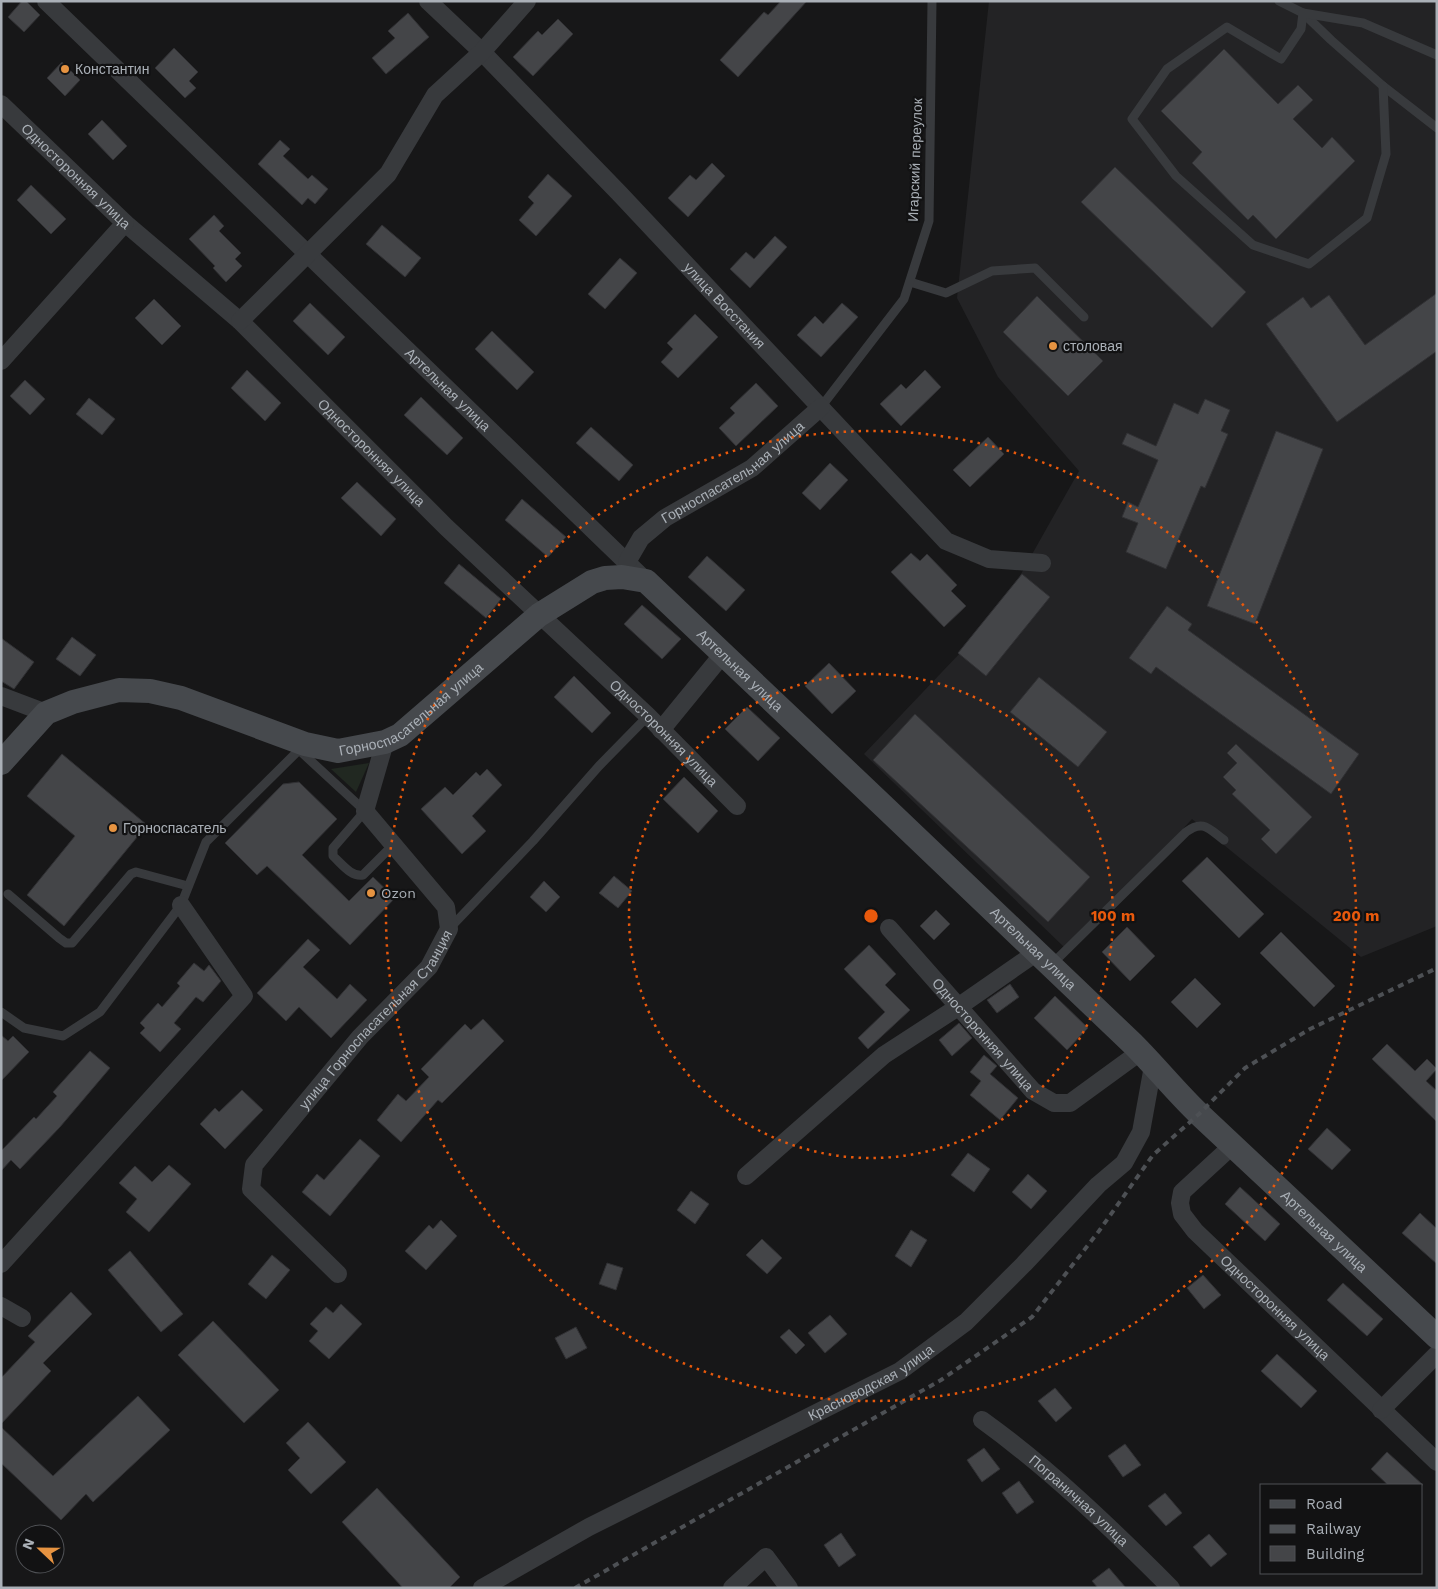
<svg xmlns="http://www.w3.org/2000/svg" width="1438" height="1589" viewBox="0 0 1438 1589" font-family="'Work Sans',sans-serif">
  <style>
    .built { fill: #232325 }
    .green { fill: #212821 }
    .building { fill: #444548; stroke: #313134 }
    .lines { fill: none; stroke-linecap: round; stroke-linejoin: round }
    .lane { stroke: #383a3d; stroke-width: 9 }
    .street { stroke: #383a3d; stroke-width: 18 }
    .secondary { stroke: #46494d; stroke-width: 24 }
    .rail { stroke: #4d5054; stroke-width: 4; stroke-dasharray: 6 5; stroke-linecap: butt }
    .ring { fill: none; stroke: #e8590c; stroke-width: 2.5; stroke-dasharray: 2.5 5 }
    .poi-dot { fill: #e69341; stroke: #121213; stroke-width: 2 }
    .labels { text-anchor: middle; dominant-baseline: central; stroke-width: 4.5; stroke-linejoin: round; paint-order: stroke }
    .poi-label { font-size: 14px; fill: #aab0b7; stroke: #121213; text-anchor: start }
    .street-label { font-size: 14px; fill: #aab0b7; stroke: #121213 }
    .centre { fill: #e8590c; stroke: #121213; stroke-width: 2.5 }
    .ring-label { font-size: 15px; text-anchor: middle; font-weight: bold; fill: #e8590c; stroke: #121213; stroke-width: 4.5; stroke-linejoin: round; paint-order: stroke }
  </style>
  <rect width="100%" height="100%" fill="#171718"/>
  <!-- built -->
  <path class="built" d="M989,1H1437V926L1361,957L1192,819L1133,884L1064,947L864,754L1000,611L1079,471L998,377L957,298Z"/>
  <!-- green -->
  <path class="green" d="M369,763L356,792L331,769Z"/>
  <!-- building -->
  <g class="building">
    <path d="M22,1H26L40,15L24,32L8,17Z"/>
    <path d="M781,1H807L738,77L720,60L764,12L768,15Z"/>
    <path d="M408,13L429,37L386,74L372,58L395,38L388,31Z"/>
    <path d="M558,19L573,34L533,76L513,57L538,31L542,35Z"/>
    <path d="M174,48L198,72L189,81L196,88L185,98L155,68Z"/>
    <path d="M1224,49L1278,104L1298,85L1313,100L1293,119L1322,148L1332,137L1355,161L1276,239L1253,215L1248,220L1192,163L1202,152L1161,111Z"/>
    <path d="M62,62L80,80L65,96L47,78Z"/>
    <path d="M102,120L127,146L113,160L88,134Z"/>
    <path d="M280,140L290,149L283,156L308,179L312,175L328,189L315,204L308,198L302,205L258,164Z"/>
    <path d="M712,163L725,176L688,217L668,198L690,175L696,180Z"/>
    <path d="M1115,167L1246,292L1212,328L1081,202Z"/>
    <path d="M548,174L572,196L536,236L519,220L534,203L528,197Z"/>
    <path d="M31,185L66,219L51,234L17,200Z"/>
    <path d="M214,215L224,226L219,231L241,253L235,259L242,266L226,282L213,268L215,266L189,239Z"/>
    <path d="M382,225L421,258L405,277L366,244Z"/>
    <path d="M775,236L787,247L750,288L730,269L746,252L754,259Z"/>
    <path d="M620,258L637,273L605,309L588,294Z"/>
    <path d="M1437,293V351L1337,422L1266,324L1303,297L1311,308L1329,295L1365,345Z"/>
    <path d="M1037,296L1103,361L1068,396L1003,332Z"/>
    <path d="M154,299L181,326L162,345L135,318Z"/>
    <path d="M310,303L345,337L328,355L293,321Z"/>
    <path d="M842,303L858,317L821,357L797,335L815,316L823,324Z"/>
    <path d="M695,314L718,337L678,378L661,362L673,349L667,343Z"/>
    <path d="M492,331L534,372L517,390L475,349Z"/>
    <path d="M247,370L281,403L265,421L231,388Z"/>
    <path d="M925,370L941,387L901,426L880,404L901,384L906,389Z"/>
    <path d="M25,380L45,399L30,415L10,396Z"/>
    <path d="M756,383L778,406L736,446L719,428L735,413L730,408Z"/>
    <path d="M421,397L463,438L447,455L404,415Z"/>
    <path d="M89,398L115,419L102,435L76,414Z"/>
    <path d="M1205,399L1230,410L1221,431L1228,434L1205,488L1201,486L1166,569L1126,552L1138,523L1122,517L1128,502L1138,507L1158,460L1122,444L1127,433L1156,446L1174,403L1198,414Z"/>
    <path d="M591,427L633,465L619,481L576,443Z"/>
    <path d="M1276,431L1323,449L1255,624L1207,606Z"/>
    <path d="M988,437L1004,454L970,487L953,470Z"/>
    <path d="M830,463L848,480L820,510L802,493Z"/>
    <path d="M357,482L396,519L381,536L341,498Z"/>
    <path d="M522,499L566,537L548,557L505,520Z"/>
    <path d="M911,553L920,561L927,554L957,585L951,591L966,606L944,627L891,572Z"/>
    <path d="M707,556L745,590L726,611L688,577Z"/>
    <path d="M459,564L501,599L486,618L444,583Z"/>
    <path d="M1022,574L1050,597L986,676L958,653Z"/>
    <path d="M642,605L681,639L662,659L624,624Z"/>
    <path d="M1167,606L1192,624L1188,630L1359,754L1331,794L1156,667L1151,674L1129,658Z"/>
    <path d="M72,637L96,655L80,676L56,659Z"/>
    <path d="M1,638L34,662L14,689L1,681Z"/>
    <path d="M829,663L856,691L832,714L805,686Z"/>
    <path d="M574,676L611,713L592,733L554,697Z"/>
    <path d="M1039,677L1107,732L1078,767L1010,712Z"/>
    <path d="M747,707L780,738L758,761L725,729Z"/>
    <path d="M915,714L1090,877L1048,922L873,760Z"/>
    <path d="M1236,744L1312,817L1276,854L1261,839L1270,830L1232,794L1236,790L1223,777L1237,763L1227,753Z"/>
    <path d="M62,754L147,825L64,926L27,895L75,836L27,796Z"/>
    <path d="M487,769L502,785L472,816L486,831L462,854L421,809L445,787L453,795L476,772L480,776Z"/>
    <path d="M684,777L718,811L698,833L663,799Z"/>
    <path d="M299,782L337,819L302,855L349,901L373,877L395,898L350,945L267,866L257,875L225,843L283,784Z"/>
    <path d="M1207,857L1264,914L1239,938L1182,881Z"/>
    <path d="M614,876L632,891L618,908L599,893Z"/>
    <path d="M544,881L560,897L546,912L530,897Z"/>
    <path d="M936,910L950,924L934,940L920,926Z"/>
    <path d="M1127,927L1155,956L1130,981L1102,952Z"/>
    <path d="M1281,932L1335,986L1314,1007L1260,953Z"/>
    <path d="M308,939L320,950L303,967L337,999L350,984L367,1000L331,1038L299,1007L286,1021L257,993Z"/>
    <path d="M869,945L896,974L885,985L910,1010L868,1049L858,1038L885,1012L844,969Z"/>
    <path d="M194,963L204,971L209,965L221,981L203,1002L196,997L174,1023L181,1029L160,1052L140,1033L145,1028L140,1023L158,1003L162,1007L180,986L177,983Z"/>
    <path d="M1195,978L1221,1004L1197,1028L1171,1002Z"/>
    <path d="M1010,984L1019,997L997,1013L987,1000Z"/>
    <path d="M1055,996L1088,1028L1067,1050L1034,1018Z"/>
    <path d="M483,1019L504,1041L442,1103L438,1100L401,1142L377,1120L398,1094L406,1101L429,1077L421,1069L465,1024L471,1030Z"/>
    <path d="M959,1023L972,1038L952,1056L939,1040Z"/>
    <path d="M1,1035L8,1041L13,1036L29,1052L1,1081Z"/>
    <path d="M1387,1044L1415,1071L1427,1059L1437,1069L1426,1081L1437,1091V1122L1372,1059Z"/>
    <path d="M90,1051L110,1068L60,1127L20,1169L11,1160L1,1171V1151L34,1117L36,1119L57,1096L53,1092Z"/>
    <path d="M984,1055L997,1066L990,1074L1018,1098L1000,1120L970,1095L981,1081L970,1072Z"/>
    <path d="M242,1090L263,1110L225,1149L200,1124L215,1108L219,1112Z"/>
    <path d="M1327,1128L1351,1150L1332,1170L1308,1149Z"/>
    <path d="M360,1139L380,1156L330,1216L302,1192L317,1174L324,1180Z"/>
    <path d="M968,1153L990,1169L974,1192L951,1175Z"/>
    <path d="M169,1165L191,1184L149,1232L126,1212L137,1199L119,1183L135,1166L152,1182Z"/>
    <path d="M1028,1174L1047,1191L1031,1209L1012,1192Z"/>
    <path d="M1240,1187L1280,1224L1265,1241L1225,1204Z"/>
    <path d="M691,1191L709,1204L695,1224L677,1210Z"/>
    <path d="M1420,1213L1437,1229V1264L1402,1233Z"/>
    <path d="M441,1220L457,1236L426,1270L405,1251L429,1225L433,1229Z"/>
    <path d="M911,1230L927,1240L911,1267L895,1256Z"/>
    <path d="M762,1239L782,1258L767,1274L746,1255Z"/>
    <path d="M130,1251L183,1314L161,1332L108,1270Z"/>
    <path d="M272,1255L290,1270L266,1299L248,1284Z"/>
    <path d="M607,1263L623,1268L616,1290L599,1284Z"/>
    <path d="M1203,1275L1221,1295L1204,1309L1187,1288Z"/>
    <path d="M1343,1283L1383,1319L1367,1336L1327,1300Z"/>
    <path d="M71,1292L92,1314L43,1363L51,1371L1,1424V1378L35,1342L28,1336Z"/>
    <path d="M341,1304L362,1324L329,1359L309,1341L318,1331L310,1324L326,1307L333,1313Z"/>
    <path d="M830,1315L847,1334L825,1353L808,1333Z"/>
    <path d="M213,1321L279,1390L244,1423L178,1355Z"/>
    <path d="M576,1327L587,1348L566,1359L555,1338Z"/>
    <path d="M789,1329L805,1345L796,1354L780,1337Z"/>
    <path d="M1277,1354L1317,1391L1301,1408L1261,1371Z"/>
    <path d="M1055,1388L1072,1408L1056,1422L1038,1401Z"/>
    <path d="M138,1396L170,1430L93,1502L86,1494L61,1520L1,1463V1427L53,1476Z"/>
    <path d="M308,1422L346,1462L311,1494L288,1470L300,1458L286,1443Z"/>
    <path d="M1125,1444L1141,1465L1123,1477L1108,1456Z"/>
    <path d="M984,1448L1000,1469L982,1482L967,1460Z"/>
    <path d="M1387,1452L1423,1485H1388L1371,1469Z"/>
    <path d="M1019,1481L1034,1502L1017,1514L1002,1493Z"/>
    <path d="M377,1488L460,1577L449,1588H403L342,1522Z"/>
    <path d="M1165,1493L1182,1513L1166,1526L1148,1506Z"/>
    <path d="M841,1533L856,1555L839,1567L824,1545Z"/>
    <path d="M1209,1534L1227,1554L1211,1567L1193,1547Z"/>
    <path d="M1109,1568L1126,1588H1098L1092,1581Z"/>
  </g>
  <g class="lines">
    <!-- lane -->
    <g class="lane">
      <path d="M1279,1L1303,13L1331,40L1383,86L1437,128"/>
      <path d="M1383,86L1386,154L1367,218L1309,264L1253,245L1176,176L1132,119L1167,69L1227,27L1281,59L1301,29L1303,13L1363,23L1437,55"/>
      <path d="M910,282L946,293L992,271L1035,268L1084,317"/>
      <path d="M821,407L904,299L929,221L932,1"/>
      <path d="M299,750L365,811L333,848V856C342,864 351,877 363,875L393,845"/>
      <path d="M8,894L59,938L66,943H72L131,874L136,872L188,886"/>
      <path d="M449,929L533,841L599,766L648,716"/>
      <path d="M1051,965L1186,832C1203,819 1209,829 1224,840"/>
      <path d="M1,1012L24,1028L63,1036L100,1012L181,905L206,842L303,746"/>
    </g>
    <!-- street -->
    <g class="street">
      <path id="s1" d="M46,1L646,581"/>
      <path id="s2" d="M428,1L482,52L619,193L946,541L989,559L1042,563"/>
      <path id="s3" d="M1,104L125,223L240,321L446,527L648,716L737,806"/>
      <path d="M240,321L388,174L435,95L482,52L527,1"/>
      <path d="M1,361L125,223"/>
      <path id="s4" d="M627,562L641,538L665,518L752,468L821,407"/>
      <path d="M1,696L46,713"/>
      <path d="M661,730L723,654"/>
      <path id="s5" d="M889,928L1033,1091L1054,1103H1070L1140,1052"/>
      <path id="s6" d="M1233,1145L1182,1192L1180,1203L1182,1214L1195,1231L1437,1462"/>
      <path d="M746,1176L884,1055L958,1007L1037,952"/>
      <path d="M1,1264L244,996L181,905"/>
      <path id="s7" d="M338,1274L251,1189L254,1165L360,1037L429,967L449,929L446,907L365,811L385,742"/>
      <path d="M1,1306L22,1318"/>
      <path d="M1381,1410L1437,1354"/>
      <path id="s8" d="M982,1420C1050,1469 1111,1528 1171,1588"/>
      <path id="s9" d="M482,1588L589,1527L900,1371L966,1322L1024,1264L1098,1185L1124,1163L1141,1132L1153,1066"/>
      <path d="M732,1588L766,1557L789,1588"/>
    </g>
    <!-- secondary -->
    <path class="secondary" id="s10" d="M1,763L46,713L73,702L119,690L150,691L181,698L305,744L338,751L385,742L400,735L539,615L592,582L605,578L622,577L646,581C808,735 972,889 1133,1044C1156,1067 1176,1092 1199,1114L1437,1337"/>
    <!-- rail -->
    <path class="rail" d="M575,1588L941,1380L1032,1317L1099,1231L1153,1155L1199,1114L1245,1068L1310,1029L1437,968"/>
  </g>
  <!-- distance rings -->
  <g class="ring">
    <circle cx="871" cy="916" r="242"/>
    <circle cx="871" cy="916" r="485"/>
  </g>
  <!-- markers -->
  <g class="poi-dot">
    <circle cx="65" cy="69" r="5"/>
    <circle cx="1053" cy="346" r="5"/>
    <circle cx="113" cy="828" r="5"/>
    <circle cx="371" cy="893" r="5"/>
  </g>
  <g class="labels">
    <!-- poi labels -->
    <g class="poi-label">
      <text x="75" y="69">Константин</text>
      <text x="1063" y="346">столовая</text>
      <text x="123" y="828">Горноспасатель</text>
      <text x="381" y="893">Ozon</text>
    </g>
    <!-- street labels -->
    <g class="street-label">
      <text transform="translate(915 160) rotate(-88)">Игарский переулок</text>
      <text stroke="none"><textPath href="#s3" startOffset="104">Односторонняя улица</textPath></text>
      <text stroke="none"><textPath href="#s2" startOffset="425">улица Восстания</textPath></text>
      <text stroke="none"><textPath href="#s1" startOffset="559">Артельная улица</textPath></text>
      <text stroke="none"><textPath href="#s3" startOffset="509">Односторонняя улица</textPath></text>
      <text stroke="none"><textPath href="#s4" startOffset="141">Горноспасательная улица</textPath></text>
      <text stroke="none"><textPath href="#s10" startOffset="868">Артельная улица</textPath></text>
      <text stroke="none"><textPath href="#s10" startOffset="459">Горноспасательная улица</textPath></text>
      <text stroke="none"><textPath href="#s3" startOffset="914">Односторонняя улица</textPath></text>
      <text stroke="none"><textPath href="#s10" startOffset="1272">Артельная улица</textPath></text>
      <text stroke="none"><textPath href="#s7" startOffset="336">улица Горноспасательная Станция</textPath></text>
      <text stroke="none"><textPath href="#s5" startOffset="142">Односторонняя улица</textPath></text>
      <text stroke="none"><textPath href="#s10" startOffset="1678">Артельная улица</textPath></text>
      <text stroke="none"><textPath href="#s6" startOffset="224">Односторонняя улица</textPath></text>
      <text stroke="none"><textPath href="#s9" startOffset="440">Красноводская улица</textPath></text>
      <text stroke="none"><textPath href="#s8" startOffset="126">Пограничная улица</textPath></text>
    </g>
  </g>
  <circle cx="871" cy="916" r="8" class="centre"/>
  <g class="ring-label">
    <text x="1113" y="921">100 m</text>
    <text x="1356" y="921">200 m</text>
  </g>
  <!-- border -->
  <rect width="1438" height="1589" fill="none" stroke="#aab0b7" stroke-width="5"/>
  <!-- legend -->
  <rect x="1260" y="1484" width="162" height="90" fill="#121213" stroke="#4f5155"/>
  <rect x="1270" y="1500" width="25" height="8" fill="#46494d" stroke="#4f5155"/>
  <text x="1306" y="1509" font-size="15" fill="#aab0b7">Road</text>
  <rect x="1270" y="1525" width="25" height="8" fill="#4d5054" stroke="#4f5155"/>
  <text x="1306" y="1534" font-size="15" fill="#aab0b7">Railway</text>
  <rect x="1270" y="1546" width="25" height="15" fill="#444548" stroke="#4f5155"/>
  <text x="1306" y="1559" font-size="15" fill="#aab0b7">Building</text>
  <!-- north arrow -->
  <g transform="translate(40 1549) rotate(292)"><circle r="24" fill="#121213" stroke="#4f5155"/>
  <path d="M0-4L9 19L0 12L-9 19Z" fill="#e69341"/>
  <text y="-8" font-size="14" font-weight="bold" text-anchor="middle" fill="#aab0b7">N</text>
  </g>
</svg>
